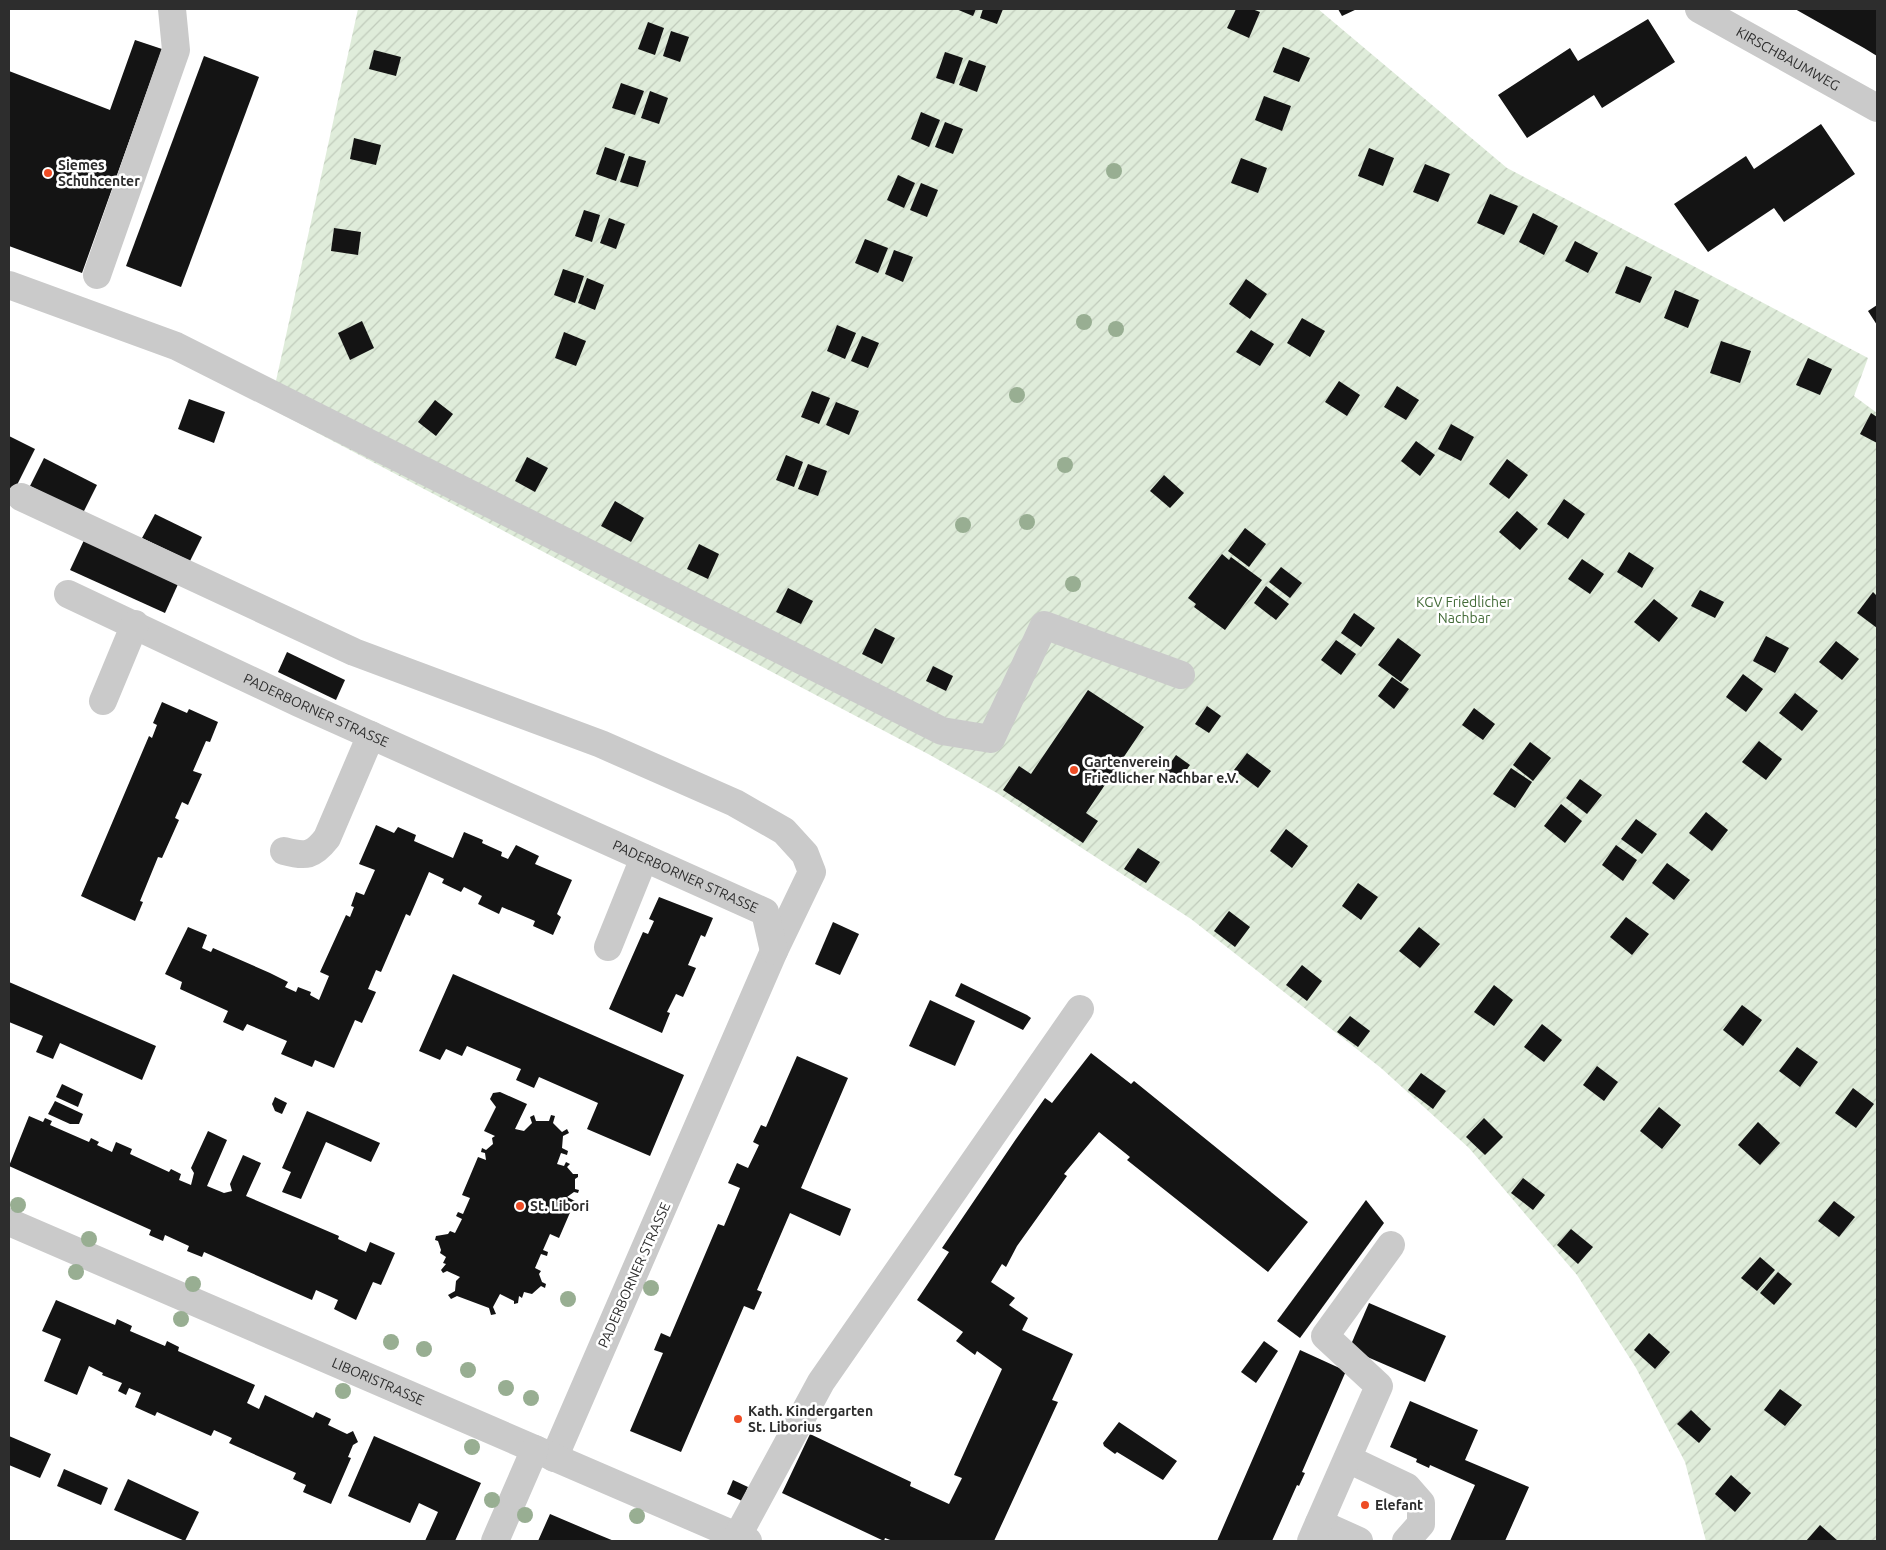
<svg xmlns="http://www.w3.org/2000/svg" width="1886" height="1550" viewBox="0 0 1886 1550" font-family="Ubuntu,sans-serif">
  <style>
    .garden { fill: url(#garden-furrows) }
    .building { fill: #141414 }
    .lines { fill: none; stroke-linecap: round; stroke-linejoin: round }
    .minor { stroke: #cacaca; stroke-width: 28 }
    .tree { fill: #98ae92 }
    .poi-dot { fill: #ee4c25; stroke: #fff; stroke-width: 2 }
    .labels { text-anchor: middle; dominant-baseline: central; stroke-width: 5; stroke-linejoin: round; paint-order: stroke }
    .street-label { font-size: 14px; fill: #2d2d2d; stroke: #fff }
    .poi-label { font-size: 14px; font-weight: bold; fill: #2d2d2d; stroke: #fff; text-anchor: start }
    .park-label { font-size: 14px; fill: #436b38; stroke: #fff }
  </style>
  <defs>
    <pattern id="garden-furrows" width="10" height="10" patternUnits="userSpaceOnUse" patternTransform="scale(1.25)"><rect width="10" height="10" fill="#dfecda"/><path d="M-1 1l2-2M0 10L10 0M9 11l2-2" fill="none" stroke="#c0cbbb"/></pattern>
  </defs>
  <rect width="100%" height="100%" fill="#fff"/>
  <!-- garden -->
  <path class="garden" d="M358,9H1318L1507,168L1868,358L1854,396L1877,413V1541H1706L1685,1462L1636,1368L1577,1275L1469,1148L1381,1068L1191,919L997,793L930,755L270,408Z"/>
  <!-- building -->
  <g class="building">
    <path d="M956,9H976L973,16Z"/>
    <path d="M983,9H1003L997,24L980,18Z"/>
    <path d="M1236,9H1252L1260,12L1249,38L1227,28Z"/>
    <path d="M1338,9H1357L1342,16Z"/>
    <path d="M1795,9H1877V56L1864,48Z"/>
    <path d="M1648,19L1675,62L1602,108L1594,95L1527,138L1498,95L1570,48L1578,61Z"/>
    <path d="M648,22L664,28L655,55L638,49Z"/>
    <path d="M671,31L689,37L680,62L663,56Z"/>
    <path d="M135,40L162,49L82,273L9,246V71L110,110Z"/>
    <path d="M1283,47L1310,58L1299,82L1273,72Z"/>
    <path d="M374,50L401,57L396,76L369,69Z"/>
    <path d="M945,52L963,58L954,84L936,78Z"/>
    <path d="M204,56L259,77L181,287L126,266Z"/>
    <path d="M969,60L986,66L977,92L959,85Z"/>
    <path d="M621,83L644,91L635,115L612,108Z"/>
    <path d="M650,91L668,98L659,124L641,118Z"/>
    <path d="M1264,96L1291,106L1282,131L1255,120Z"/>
    <path d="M921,112L940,120L929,147L911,139Z"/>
    <path d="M945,122L963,129L953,154L935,147Z"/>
    <path d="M1821,124L1855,174L1784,222L1774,208L1708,252L1674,204L1746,156L1754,169Z"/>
    <path d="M354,138L381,145L376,165L350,159Z"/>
    <path d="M605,147L625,154L616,181L596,174Z"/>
    <path d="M1369,148L1394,158L1383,186L1358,176Z"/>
    <path d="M629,156L646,161L638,187L620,182Z"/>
    <path d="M1241,158L1267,168L1258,193L1231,183Z"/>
    <path d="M1425,164L1450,174L1438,202L1413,192Z"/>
    <path d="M898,175L915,183L904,208L887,200Z"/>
    <path d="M921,183L938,190L927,217L910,210Z"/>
    <path d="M1490,194L1518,206L1504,235L1477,223Z"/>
    <path d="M584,210L600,215L592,242L575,236Z"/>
    <path d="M1533,213L1558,226L1544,255L1519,242Z"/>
    <path d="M609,218L625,224L616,249L600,243Z"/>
    <path d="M334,228L361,232L358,255L331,251Z"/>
    <path d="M865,239L888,248L878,273L855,263Z"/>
    <path d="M1575,241L1598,253L1588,273L1565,261Z"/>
    <path d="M894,250L913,257L903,282L885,274Z"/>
    <path d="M1626,266L1652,277L1640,303L1615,293Z"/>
    <path d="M563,269L584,276L575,303L554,295Z"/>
    <path d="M587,278L604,285L595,310L578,303Z"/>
    <path d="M1246,279L1267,294L1250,319L1229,304Z"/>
    <path d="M1675,290L1699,300L1688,328L1664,318Z"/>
    <path d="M1877,305V325L1868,311Z"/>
    <path d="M1302,318L1325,331L1310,357L1287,343Z"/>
    <path d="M362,321L374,348L350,360L338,333Z"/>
    <path d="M837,325L856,333L845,359L827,351Z"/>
    <path d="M1251,330L1274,344L1260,366L1236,352Z"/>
    <path d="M564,332L586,341L576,366L555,358Z"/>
    <path d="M862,336L879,343L868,368L851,361Z"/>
    <path d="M1721,341L1751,351L1740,383L1710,373Z"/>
    <path d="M1808,358L1832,369L1820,395L1796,385Z"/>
    <path d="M1339,381L1360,395L1347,416L1325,402Z"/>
    <path d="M1397,386L1419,400L1406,420L1384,407Z"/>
    <path d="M812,391L830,398L819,424L801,417Z"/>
    <path d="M189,399L225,412L214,443L178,429Z"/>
    <path d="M435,400L453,414L436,436L418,422Z"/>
    <path d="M836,402L859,411L849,435L826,425Z"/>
    <path d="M1871,413L1877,417V443L1860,434Z"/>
    <path d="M1451,424L1474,437L1461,461L1438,449Z"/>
    <path d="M9,436L35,449L9,501Z"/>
    <path d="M1416,441L1435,455L1420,476L1401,461Z"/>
    <path d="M786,455L803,462L794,487L776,480Z"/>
    <path d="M527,457L548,468L535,492L515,481Z"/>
    <path d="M44,458L97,485L83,513L30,486Z"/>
    <path d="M1507,459L1528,475L1509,499L1489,484Z"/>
    <path d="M808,464L827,471L818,496L798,489Z"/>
    <path d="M1164,475L1184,493L1170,508L1150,491Z"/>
    <path d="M1564,499L1585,514L1568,539L1547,524Z"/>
    <path d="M615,501L644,518L631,542L601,526Z"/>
    <path d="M1517,511L1538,529L1520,550L1499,532Z"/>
    <path d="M155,514L202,537L190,561L142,538Z"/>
    <path d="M1245,528L1266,544L1249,567L1228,551Z"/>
    <path d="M85,538L179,582L165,613L70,570Z"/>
    <path d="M699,544L719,554L708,579L687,569Z"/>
    <path d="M1629,552L1654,568L1642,588L1617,572Z"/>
    <path d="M1222,554L1229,560L1231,557L1262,580L1225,630L1194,607L1196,604L1188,598Z"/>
    <path d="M1582,559L1604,574L1590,594L1568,579Z"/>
    <path d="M1281,567L1302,583L1290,598L1269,582Z"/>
    <path d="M1266,586L1289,604L1276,620L1254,603Z"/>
    <path d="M788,588L813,601L801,624L776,612Z"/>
    <path d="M1700,590L1724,602L1715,618L1691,606Z"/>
    <path d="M1873,592L1877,596V628L1857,613Z"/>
    <path d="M1654,599L1678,618L1659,642L1634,622Z"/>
    <path d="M1354,613L1375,628L1361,647L1341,633Z"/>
    <path d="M875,628L895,638L882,664L862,654Z"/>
    <path d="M1766,636L1789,648L1775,673L1753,661Z"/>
    <path d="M1398,638L1421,655L1401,682L1378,665Z"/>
    <path d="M1336,640L1356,654L1341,675L1321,660Z"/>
    <path d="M1836,641L1859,659L1842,680L1819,662Z"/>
    <path d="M287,652L345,680L336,700L278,672Z"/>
    <path d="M933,666L953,676L946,691L926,681Z"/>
    <path d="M1743,674L1763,689L1746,712L1726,697Z"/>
    <path d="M1392,677L1409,689L1394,709L1378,696Z"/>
    <path d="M1088,690L1144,727L1086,813L1098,821L1083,843L1003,790L1019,766L1031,774Z"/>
    <path d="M1795,693L1818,711L1802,731L1779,713Z"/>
    <path d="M162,702L187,713L189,709L218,722L210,742L206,741L193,771L202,774L188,805L182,802L175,818L179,820L162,858L158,857L140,901L143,902L135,921L81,896L149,736L152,738L157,725L153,723Z"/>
    <path d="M1207,706L1221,716L1209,733L1195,724Z"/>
    <path d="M1474,708L1495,724L1483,740L1462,725Z"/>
    <path d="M1759,741L1782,759L1766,780L1742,762Z"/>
    <path d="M1530,742L1551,758L1533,781L1513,765Z"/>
    <path d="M1247,753L1271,771L1258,788L1234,770Z"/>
    <path d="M1176,755L1190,765L1178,782L1164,772Z"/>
    <path d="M1511,768L1532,782L1515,808L1493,794Z"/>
    <path d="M1580,779L1602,795L1587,814L1566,798Z"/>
    <path d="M1561,804L1582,821L1565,843L1544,826Z"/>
    <path d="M1706,812L1728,830L1712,851L1689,833Z"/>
    <path d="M1636,819L1657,834L1642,854L1621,839Z"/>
    <path d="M376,825L394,833L398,827L416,835L414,841L453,858L464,832L483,840L482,843L502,852L501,856L508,859L516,845L539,856L535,864L572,880L557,914L561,917L553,935L533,926L535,921L502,907L499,914L478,904L482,896L464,887L461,892L442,883L444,879L429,872L410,916L406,914L381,972L376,970L368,989L376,992L362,1023L355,1020L334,1068L315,1060L312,1067L281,1054L287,1041L247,1024L243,1031L223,1022L228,1011L180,989L182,982L165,974L188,927L207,935L202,948L211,952L213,948L270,973L288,982L285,987L296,992L298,987L311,992L310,995L319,1000L329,976L320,972L346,915L350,917L354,907L351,906L356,892L364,895L375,870L359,864Z"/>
    <path d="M1286,829L1308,846L1292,868L1270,851Z"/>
    <path d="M1616,845L1637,860L1623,881L1602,865Z"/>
    <path d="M1138,848L1160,862L1146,883L1124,869Z"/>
    <path d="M1667,863L1690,880L1674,900L1652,883Z"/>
    <path d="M1358,883L1378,897L1361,920L1342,906Z"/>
    <path d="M659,897L713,918L705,937L701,935L688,965L696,968L683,997L676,994L667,1012L670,1013L662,1033L609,1009L643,932L648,934L654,921L649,919Z"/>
    <path d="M1229,911L1250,927L1235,947L1214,931Z"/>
    <path d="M1626,917L1649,934L1632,955L1610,937Z"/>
    <path d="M833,922L859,934L840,975L815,964Z"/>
    <path d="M1419,927L1440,944L1420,968L1399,951Z"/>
    <path d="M1302,965L1322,981L1307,1001L1286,985Z"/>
    <path d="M453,974L684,1075L650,1156L587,1129L598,1103L539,1077L534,1088L516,1080L521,1069L467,1046L462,1056L446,1049L440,1060L419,1051Z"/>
    <path d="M9,982L156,1046L142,1080L60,1043L53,1059L36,1052L43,1036L9,1022Z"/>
    <path d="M961,983L1027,1015L1031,1018L1023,1030L955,996Z"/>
    <path d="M1494,985L1513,1000L1494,1026L1474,1012Z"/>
    <path d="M930,1000L975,1021L955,1066L909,1046Z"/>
    <path d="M1742,1005L1762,1020L1743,1046L1723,1030Z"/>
    <path d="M1350,1016L1370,1031L1358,1047L1337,1032Z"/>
    <path d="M1542,1024L1562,1040L1544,1062L1524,1047Z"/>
    <path d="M1797,1047L1818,1062L1800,1087L1779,1071Z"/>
    <path d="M1091,1053L1131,1084L1134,1081L1308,1222L1268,1272L1127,1160L1130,1157L1099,1132L1064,1174L1067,1176L1017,1246L1006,1267L1002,1264L991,1282L1015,1298L1009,1305L1028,1318L1022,1330L1073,1354L1052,1400L1058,1402L994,1541H893L885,1538L884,1541L782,1493L810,1434L911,1482L910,1486L949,1504L962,1478L954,1475L1002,1369L977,1351L975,1355L956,1341L963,1332L917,1300L949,1252L942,1248L1016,1139L1045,1098L1052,1103Z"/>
    <path d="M797,1056L848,1078L801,1188L851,1209L840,1236L790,1213L757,1290L762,1292L754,1310L744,1306L681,1452L630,1431L663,1353L654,1350L661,1333L670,1337L718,1224L724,1226L740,1188L728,1183L737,1163L748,1168L759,1145L753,1142L761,1125L766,1127Z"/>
    <path d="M1597,1066L1618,1082L1604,1101L1583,1085Z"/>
    <path d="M1421,1073L1446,1091L1433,1109L1408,1090Z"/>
    <path d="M62,1084L83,1094L78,1107L56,1097Z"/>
    <path d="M1853,1088L1874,1104L1856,1128L1835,1113Z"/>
    <path d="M500,1092L527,1104L515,1129L524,1131L532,1123L530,1117L534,1115L536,1121H549L551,1115L555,1116L553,1123L562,1132L567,1129L569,1133L563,1136L562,1148L568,1151L567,1155L561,1153L557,1164L564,1166L566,1162L570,1164L567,1167L573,1174H578V1177L575,1179V1189L579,1190L578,1193L574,1192L567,1197L575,1201L559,1238L550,1234L543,1250L548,1252L547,1256L541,1254L535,1268L541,1271L539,1274L542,1282L546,1284L545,1288L541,1286L532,1294L524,1292L522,1298L519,1296L518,1303L514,1304V1301L500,1294L493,1307L496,1314L491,1315L489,1308L457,1296L451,1299L448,1295L455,1291L456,1281L460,1277L447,1271L443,1273L441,1270L446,1264L443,1263L446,1257L440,1253L441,1250L438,1241L435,1240L436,1236L448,1234L450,1231L455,1233L462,1219L456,1216L458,1212L463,1214L470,1198L462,1195L478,1157L486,1160L485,1153L481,1152L482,1148L486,1150L493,1144L492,1138L495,1136L484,1131L496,1107L490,1099L493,1093Z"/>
    <path d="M275,1097L287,1103L282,1114L275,1111L272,1104Z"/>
    <path d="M55,1101L83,1114L79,1124H70L48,1114Z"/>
    <path d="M1659,1107L1681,1125L1662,1149L1640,1131Z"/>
    <path d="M307,1111L380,1143L371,1162L326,1142L301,1199L282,1192L291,1172L282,1168Z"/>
    <path d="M29,1116L43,1122L45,1118L52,1121L50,1125L89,1142L91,1138L99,1142L97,1145L112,1152L116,1142L132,1149L130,1154L169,1172L171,1169L181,1174L179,1180L191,1185L194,1173L191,1168L208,1131L227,1140L207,1186L224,1193L232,1191L230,1184L243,1155L261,1163L246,1196L339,1236L338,1239L366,1252L370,1242L395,1253L381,1285L373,1282L356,1320L334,1309L338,1300L316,1290L312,1300L204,1252L202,1257L187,1251L189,1246L165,1235L163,1241L149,1235L151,1230L9,1166Z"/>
    <path d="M1484,1118L1503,1137L1485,1155L1466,1137Z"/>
    <path d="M1758,1122L1780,1143L1760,1165L1738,1145Z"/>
    <path d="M1523,1178L1545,1195L1533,1210L1511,1193Z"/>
    <path d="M1366,1200L1384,1223L1300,1338L1277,1321Z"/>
    <path d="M1834,1201L1855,1217L1839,1237L1818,1221Z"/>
    <path d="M1571,1229L1593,1247L1578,1264L1557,1245Z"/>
    <path d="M1760,1257L1775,1270L1757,1291L1741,1278Z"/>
    <path d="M1778,1272L1792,1284L1774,1305L1760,1293Z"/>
    <path d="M56,1300L115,1325L117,1319L132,1326L130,1331L165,1346L167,1341L179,1347L178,1351L255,1385L247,1403L259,1409L265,1395L313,1418L316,1412L331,1419L328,1425L347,1434L353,1431L358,1442L353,1445L348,1457L351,1458L331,1504L303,1492L306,1485L293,1479L296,1473L229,1443L232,1438L214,1430L211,1436L157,1412L155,1416L135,1407L141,1393L129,1388L126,1395L118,1391L122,1383L102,1375L103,1373L89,1366L77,1395L44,1381L61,1339L42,1331Z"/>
    <path d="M1369,1303L1446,1336L1425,1382L1349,1349Z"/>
    <path d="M1649,1333L1670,1352L1655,1369L1634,1350Z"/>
    <path d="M1264,1341L1278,1351L1256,1383L1241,1372Z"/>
    <path d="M1300,1350L1346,1371L1302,1472L1305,1473L1299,1486L1297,1485L1272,1541H1217Z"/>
    <path d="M1780,1389L1802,1405L1785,1426L1764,1410Z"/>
    <path d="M1410,1401L1478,1430L1465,1460L1529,1487L1505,1541H1450L1475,1485L1430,1465L1429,1468L1416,1462L1417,1459L1390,1447Z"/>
    <path d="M1691,1410L1711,1429L1699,1443L1677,1424Z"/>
    <path d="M1119,1422L1177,1461L1163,1480L1117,1452L1115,1454L1104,1446L1103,1443Z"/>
    <path d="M9,1436L51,1454L40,1478L9,1465Z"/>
    <path d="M374,1436L481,1483L455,1541H425L438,1512L419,1503L410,1523L348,1496Z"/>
    <path d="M64,1469L108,1488L101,1505L57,1486Z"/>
    <path d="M1731,1475L1751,1493L1735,1512L1715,1494Z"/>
    <path d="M128,1479L199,1512L185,1541L114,1510Z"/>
    <path d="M733,1480L748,1487L742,1501L727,1494Z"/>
    <path d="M550,1514L597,1534L614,1541H538Z"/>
    <path d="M1820,1525L1838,1541H1806Z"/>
  </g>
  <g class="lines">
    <!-- minor -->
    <g class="minor">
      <path id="s1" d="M1699,9L1877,108"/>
      <path d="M97,275L176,50L172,9"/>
      <path d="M9,285L176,346L942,731L991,739L1044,625L1181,675"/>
      <path d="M21,497L354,652L601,744L735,803L784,831L805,854L812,872L774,951L554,1458"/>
      <path id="s2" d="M68,594L299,703L765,912L774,951"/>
      <path d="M103,701L135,624"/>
      <path d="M284,851C306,857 313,856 327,838L371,735"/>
      <path d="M608,947L644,858"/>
      <path id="s3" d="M9,1222L748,1541"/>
      <path d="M1348,1459L1407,1487L1421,1503V1524L1406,1541"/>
      <path d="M1319,1523L1359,1541"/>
      <path d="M737,1537L821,1382L1080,1009"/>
      <path d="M495,1541L535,1449"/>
      <path d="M1311,1541L1379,1386L1325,1336L1391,1245"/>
    </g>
  </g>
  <!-- trees -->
  <g class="tree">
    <circle cx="1114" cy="171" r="8"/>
    <circle cx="1084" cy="322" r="8"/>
    <circle cx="1116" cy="329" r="8"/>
    <circle cx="1017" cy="395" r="8"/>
    <circle cx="1065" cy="465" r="8"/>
    <circle cx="1027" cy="522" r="8"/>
    <circle cx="963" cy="525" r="8"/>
    <circle cx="1073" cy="584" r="8"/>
    <circle cx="18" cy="1205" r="8"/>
    <circle cx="89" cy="1239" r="8"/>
    <circle cx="76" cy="1272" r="8"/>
    <circle cx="193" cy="1284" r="8"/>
    <circle cx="651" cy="1288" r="8"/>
    <circle cx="568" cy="1299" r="8"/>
    <circle cx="181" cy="1319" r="8"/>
    <circle cx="391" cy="1342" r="8"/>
    <circle cx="424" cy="1349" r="8"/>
    <circle cx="468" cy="1370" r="8"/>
    <circle cx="506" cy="1388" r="8"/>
    <circle cx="343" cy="1391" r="8"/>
    <circle cx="531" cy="1398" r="8"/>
    <circle cx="472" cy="1447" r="8"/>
    <circle cx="492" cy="1500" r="8"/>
    <circle cx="525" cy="1515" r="8"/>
    <circle cx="637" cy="1516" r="8"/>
  </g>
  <!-- markers -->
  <g class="poi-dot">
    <circle cx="48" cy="173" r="5"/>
    <circle cx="1074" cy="770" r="5"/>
    <circle cx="520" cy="1206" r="5"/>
    <circle cx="738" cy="1419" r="5"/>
    <circle cx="1365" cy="1505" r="5"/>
  </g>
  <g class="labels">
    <!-- street labels -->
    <g class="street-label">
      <text stroke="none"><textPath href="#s1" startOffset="102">KIRSCHBAUMWEG</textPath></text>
      <text stroke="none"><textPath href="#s2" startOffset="274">PADERBORNER STRASSE</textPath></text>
      <text stroke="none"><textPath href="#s2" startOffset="679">PADERBORNER STRASSE</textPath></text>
      <text transform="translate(634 1275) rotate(-66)">PADERBORNER STRASSE</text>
      <text stroke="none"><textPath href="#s3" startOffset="402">LIBORISTRASSE</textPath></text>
    </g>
    <!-- poi labels -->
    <g class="poi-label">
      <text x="58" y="165">Siemes<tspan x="58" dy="16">Schuhcenter</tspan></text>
      <text x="1084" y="762">Gartenverein<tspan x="1084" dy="16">Friedlicher Nachbar e.V.</tspan></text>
      <text x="530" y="1206">St. Libori</text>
      <text x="748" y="1411">Kath. Kindergarten<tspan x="748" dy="16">St. Liborius</tspan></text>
      <text x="1375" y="1505">Elefant</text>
    </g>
    <!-- park labels -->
    <g class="park-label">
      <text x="1464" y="602">KGV Friedlicher<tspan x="1464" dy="16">Nachbar</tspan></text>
    </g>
  </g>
  <!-- border -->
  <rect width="1886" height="1550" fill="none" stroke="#2d2d2d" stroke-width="20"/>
</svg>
